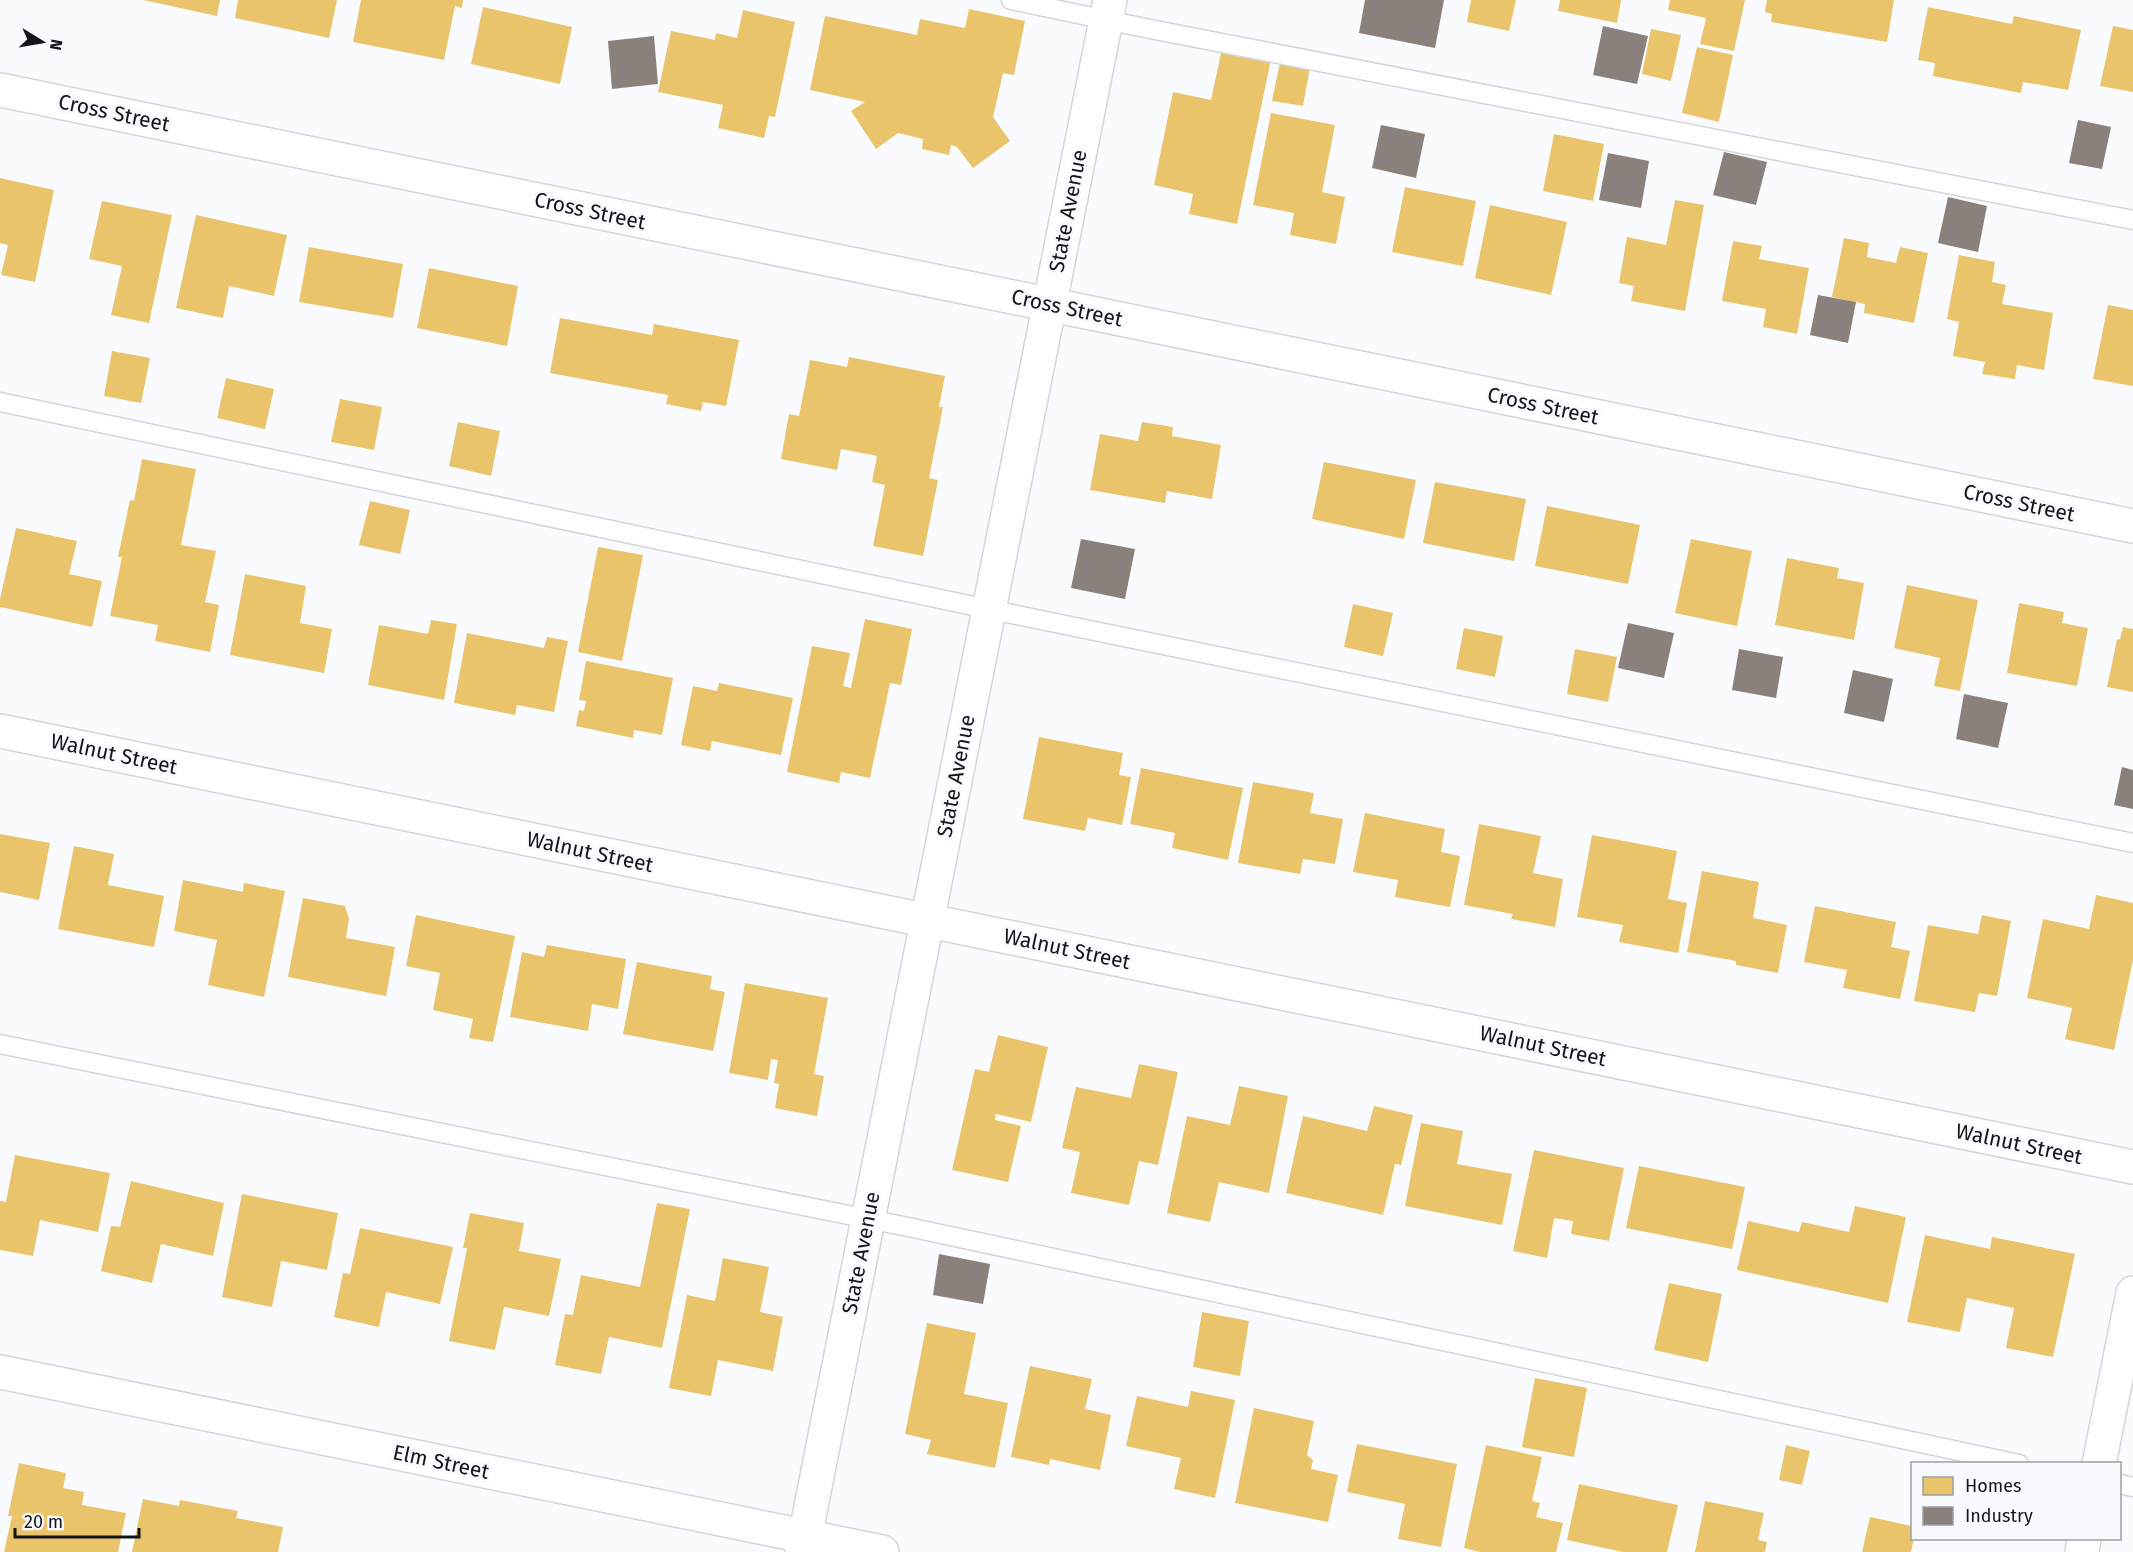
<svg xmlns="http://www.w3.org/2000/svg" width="2133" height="1552" viewBox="0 0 2133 1552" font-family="'Fira Sans',sans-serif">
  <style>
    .homes { fill: #e9c46a }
    .industry { fill: #8a817c }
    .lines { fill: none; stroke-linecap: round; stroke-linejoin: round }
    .lane-casing { stroke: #d5d6d9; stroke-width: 21 }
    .street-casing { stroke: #d5d6d9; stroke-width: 36 }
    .lane { stroke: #fefeff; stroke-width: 18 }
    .street { stroke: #fefeff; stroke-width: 33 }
    .labels { text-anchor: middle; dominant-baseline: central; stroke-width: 6; stroke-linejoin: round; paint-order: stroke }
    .street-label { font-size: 21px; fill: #141518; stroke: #f8faff }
  </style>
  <rect width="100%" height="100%" fill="#f9fbfe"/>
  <!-- homes -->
  <g class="homes">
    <path d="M143,0H220L217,16Z"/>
    <path d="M238,0H337L329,38L235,18Z"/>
    <path d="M361,0H463L462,8L455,6L444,60L353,42Z"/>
    <path d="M1471,0H1516L1509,31L1467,22Z"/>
    <path d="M1560,0H1621L1617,23L1558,11Z"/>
    <path d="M1670,0H1745L1734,51L1700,44L1706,18L1668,10Z"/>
    <path d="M1767,0H1894L1887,42L1771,22L1772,14L1765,12Z"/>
    <path d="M483,7L572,27L560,84L471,64Z"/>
    <path d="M1928,7L2012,24L2014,16L2081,30L2068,90L2023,82L2021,93L1933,76L1935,63L1918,60Z"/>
    <path d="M969,9L1025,21L1014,75L1003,73L993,117L1010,141L973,168L957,147L951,145L949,155L922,149L923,139L898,133L876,149L851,111L865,102L810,90L825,16L917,35L920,19L965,28Z"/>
    <path d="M743,10L795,22L775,117L769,116L764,138L718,128L723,105L658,92L671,31L715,40L716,33L737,38Z"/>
    <path d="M2113,26L2133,30V92L2100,86Z"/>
    <path d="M1651,29L1681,35L1671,81L1642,74Z"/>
    <path d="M1697,47L1733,55L1719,122L1682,113Z"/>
    <path d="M1222,49L1271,59L1237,224L1189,214L1193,194L1154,185L1173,92L1211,100Z"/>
    <path d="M1280,62L1310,67L1303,106L1272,101Z"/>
    <path d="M1271,113L1335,125L1322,192L1345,197L1336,244L1290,235L1294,213L1253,205Z"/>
    <path d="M1554,134L1604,144L1593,201L1543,191Z"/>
    <path d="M0,178L54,190L35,282L1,275L8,245L0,243Z"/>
    <path d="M1405,187L1476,201L1463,266L1392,252Z"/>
    <path d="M1675,200L1704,205L1685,311L1631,301L1634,286L1619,283L1627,237L1666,245Z"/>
    <path d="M102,201L172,215L149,323L111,315L122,266L89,259Z"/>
    <path d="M1490,205L1567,222L1551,295L1475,278Z"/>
    <path d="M196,215L287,235L274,296L229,286L223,318L176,308Z"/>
    <path d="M1844,238L1869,243L1867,257L1896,263L1900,247L1928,253L1914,323L1864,313L1865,304L1832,297Z"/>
    <path d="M1733,241L1762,246L1759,259L1809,268L1797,334L1763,327L1766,309L1722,301Z"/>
    <path d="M309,247L403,264L393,318L299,302Z"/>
    <path d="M1959,255L1995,262L1992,282L2006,285L2002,304L2053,313L2044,370L2017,365L2015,379L1982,374L1985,362L1953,356L1959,322L1947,319Z"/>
    <path d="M429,268L518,286L507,346L417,328Z"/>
    <path d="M2108,305L2133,310V386L2093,379Z"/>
    <path d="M560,318L652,335L654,324L739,340L726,406L703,402L701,411L666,404L668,395L550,373Z"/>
    <path d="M112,351L150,358L141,403L104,396Z"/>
    <path d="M849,357L945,376L939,407H943L929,478L938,480L923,556L873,546L885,485L872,482L877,456L841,449L837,470L781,459L789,414L799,416L810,360L847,367Z"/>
    <path d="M226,378L274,389L265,429L217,418Z"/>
    <path d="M340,399L382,407L374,450L331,442Z"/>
    <path d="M458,422L500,431L491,476L449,466Z"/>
    <path d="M1142,422L1173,427L1172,436L1221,445L1212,499L1167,491L1165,503L1090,490L1100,434L1138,441Z"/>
    <path d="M142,459L196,469L181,545L216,551L205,602L219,605L210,652L155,641L158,625L110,616L122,557H118L130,500L134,501Z"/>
    <path d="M1324,462L1416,480L1404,539L1312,519Z"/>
    <path d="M1435,482L1526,499L1514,561L1423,543Z"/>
    <path d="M370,501L410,510L400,554L359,545Z"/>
    <path d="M1547,506L1640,525L1628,584L1535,566Z"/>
    <path d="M16,528L77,541L69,574L102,581L92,627L0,607V599Z"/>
    <path d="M1691,539L1752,551L1737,626L1675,613Z"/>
    <path d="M598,547L643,555L622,661L578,652Z"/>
    <path d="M1787,558L1839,568L1837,578L1864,583L1854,640L1775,625Z"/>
    <path d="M245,574L306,586L300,623L332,629L324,673L230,655Z"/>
    <path d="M1907,585L1978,600L1960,691L1934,686L1940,658L1894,648Z"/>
    <path d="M2019,603L2064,612L2062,623L2088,628L2077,686L2007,673Z"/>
    <path d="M1353,604L1393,613L1383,656L1344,647Z"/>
    <path d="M865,619L912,629L901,685L890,683L870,778L841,772L839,783L787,772L812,646L850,653L843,686L851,688Z"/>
    <path d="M431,620L457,624L444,700L368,685L379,625L428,634Z"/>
    <path d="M2123,627L2133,629V692L2107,687L2117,640L2120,639Z"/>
    <path d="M1464,628L1503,636L1495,677L1456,669Z"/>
    <path d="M467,633L544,648L547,637L568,641L554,712L517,705L515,715L454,703Z"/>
    <path d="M1575,649L1617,657L1608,702L1567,694Z"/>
    <path d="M586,661L673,678L662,735L634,730L633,738L576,726L579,710L584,711L586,701L579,700Z"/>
    <path d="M719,683L793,698L781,755L712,741L710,751L681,745L693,686L717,691Z"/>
    <path d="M1039,737L1123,753L1119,775L1131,777L1122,825L1088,818L1085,831L1023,819Z"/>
    <path d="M1141,768L1243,788L1228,860L1172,848L1175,833L1130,824Z"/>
    <path d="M1253,782L1314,793L1310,813L1343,819L1335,864L1303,859L1300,874L1238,863Z"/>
    <path d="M1365,813L1445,829L1441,852L1460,856L1450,907L1395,897L1398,880L1353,872Z"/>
    <path d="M1479,824L1541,836L1533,873L1563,879L1555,927L1511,919L1513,914L1464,905Z"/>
    <path d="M0,834L50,843L39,900L0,892Z"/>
    <path d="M1592,835L1677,851L1668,899L1687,903L1678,953L1619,942L1623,925L1577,917Z"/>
    <path d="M74,846L114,854L108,885L164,896L154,947L58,929Z"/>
    <path d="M1702,871L1759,882L1753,918L1787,925L1778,973L1736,965V961L1687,952Z"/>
    <path d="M183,880L243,892L244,883L285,891L264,997L208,985L217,940L174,931Z"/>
    <path d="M2096,895L2133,903V960L2114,1050L2065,1039L2072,1008L2027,998L2043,919L2089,929Z"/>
    <path d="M303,898L345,906L349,919L346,938L395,947L386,996L288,977Z"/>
    <path d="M1815,906L1896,922L1891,947L1910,951L1900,999L1843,988L1847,970L1804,962Z"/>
    <path d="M416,915L515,936L493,1042L469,1038L473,1019L433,1010L440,973L406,966Z"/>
    <path d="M1982,915L2011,921L1997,996L1979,993L1975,1012L1914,1001L1928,925L1978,934Z"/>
    <path d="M547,945L626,959L618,1009L592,1004L588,1031L510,1017L522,952L544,957Z"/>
    <path d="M637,962L712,976L710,989L725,992L713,1051L623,1034Z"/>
    <path d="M745,983L828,998L814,1074L824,1076L817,1116L775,1108L779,1084L774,1083L778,1060L771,1059L768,1080L729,1073Z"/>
    <path d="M998,1035L1048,1047L1031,1122L996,1114L995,1120L1021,1126L1008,1182L952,1170L975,1069L989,1072Z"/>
    <path d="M1139,1064L1178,1072L1158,1165L1139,1161L1129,1205L1071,1193L1080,1152L1062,1148L1076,1087L1131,1098Z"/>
    <path d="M1239,1086L1288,1096L1269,1193L1219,1182L1210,1222L1167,1213L1187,1116L1230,1125Z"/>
    <path d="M1374,1106L1413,1115L1401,1165L1395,1164L1383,1215L1286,1193L1303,1116L1367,1131Z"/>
    <path d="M1421,1123L1463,1131L1457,1164L1512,1174L1502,1225L1405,1206Z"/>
    <path d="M1534,1150L1624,1168L1609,1241L1571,1234L1573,1221L1554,1218L1547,1258L1513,1251Z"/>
    <path d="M15,1155L110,1173L98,1232L40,1220L33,1256L0,1250V1201L6,1202Z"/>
    <path d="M1639,1166L1745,1187L1732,1249L1626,1228Z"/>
    <path d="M131,1181L224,1203L213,1256L161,1244L152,1283L101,1271L111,1226L120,1227Z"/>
    <path d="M242,1194L338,1213L327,1270L281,1261L272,1307L222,1297Z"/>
    <path d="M657,1203L690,1209L662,1348L609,1337L601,1374L555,1365L565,1314L573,1315L581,1275L640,1287Z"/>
    <path d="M1855,1206L1906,1217L1888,1303L1737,1270L1748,1221L1799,1232L1802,1222L1849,1232Z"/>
    <path d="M470,1213L524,1223L519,1251L561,1259L549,1316L504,1307L495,1350L449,1341L467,1248H463Z"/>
    <path d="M360,1228L453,1247L440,1304L386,1292L379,1327L334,1317L343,1273L350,1274Z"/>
    <path d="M1925,1235L1990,1249L1992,1237L2075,1254L2053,1357L2006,1348L2014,1308L1967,1298L1960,1332L1907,1322Z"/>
    <path d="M723,1258L769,1267L760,1312L783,1317L773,1371L718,1360L711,1396L669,1388L687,1295L715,1301Z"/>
    <path d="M1669,1283L1722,1294L1708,1362L1654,1350Z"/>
    <path d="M1202,1312L1249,1321L1240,1376L1193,1367Z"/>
    <path d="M927,1323L976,1333L964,1394L1008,1403L995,1468L927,1454L931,1440L905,1434Z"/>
    <path d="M1030,1366L1092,1379L1085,1409L1111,1415L1100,1470L1050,1459L1049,1465L1011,1457Z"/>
    <path d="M1535,1378L1587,1388L1574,1457L1522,1447Z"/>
    <path d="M1191,1391L1235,1400L1215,1498L1174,1489L1181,1458L1126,1446L1137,1396L1188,1407Z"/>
    <path d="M1254,1408L1314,1421L1307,1455L1313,1460L1311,1469L1338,1475L1328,1522L1235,1503Z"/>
    <path d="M1357,1444L1457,1464L1441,1547L1398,1539L1405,1504L1347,1492Z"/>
    <path d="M1486,1445L1542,1457L1532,1501L1540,1503L1536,1517L1563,1523L1556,1552H1480L1464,1548Z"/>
    <path d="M1786,1445L1810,1451L1802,1485L1779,1480Z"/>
    <path d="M19,1463L66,1473L63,1488L84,1492L82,1505L126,1513L118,1552H4L12,1516H8Z"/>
    <path d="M1579,1484L1678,1505L1667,1552H1623L1567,1540Z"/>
    <path d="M143,1499L179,1506L180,1500L238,1511L236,1518L283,1527L278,1552H132Z"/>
    <path d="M1705,1501L1764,1513L1758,1540L1767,1542L1765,1552H1695Z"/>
    <path d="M1870,1517L1912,1526L1914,1538L1911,1552H1862Z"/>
  </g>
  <!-- industry -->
  <g class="industry">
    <path d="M1365,0H1444L1435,48L1359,33Z"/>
    <path d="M1603,26L1648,36L1637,84L1593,75Z"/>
    <path d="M654,36L658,84L612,89L608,41Z"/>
    <path d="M2078,120L2111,127L2102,169L2069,163Z"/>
    <path d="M1381,125L1425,134L1416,178L1372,168Z"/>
    <path d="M1724,152L1767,162L1756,205L1713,195Z"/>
    <path d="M1608,153L1649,161L1641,208L1599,200Z"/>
    <path d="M1948,197L1987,206L1978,252L1938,243Z"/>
    <path d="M1818,295L1856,302L1848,343L1810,335Z"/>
    <path d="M1081,539L1135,549L1125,599L1071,588Z"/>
    <path d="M1628,623L1674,633L1664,678L1618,668Z"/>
    <path d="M1739,649L1783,657L1776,698L1732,690Z"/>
    <path d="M1853,670L1893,679L1884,722L1844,713Z"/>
    <path d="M1964,694L2008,703L1998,748L1956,739Z"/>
    <path d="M2122,767L2133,770V809L2114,805Z"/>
    <path d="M939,1254L990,1264L983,1304L933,1295Z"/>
  </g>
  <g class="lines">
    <defs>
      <g id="lane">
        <path d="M1011,0L1150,29L2133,220"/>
        <path d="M0,402L1036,619L2133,843"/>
        <path d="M0,1044L913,1228L2019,1464"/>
        <path d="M2120,1484L2133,1487"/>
      </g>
      <g id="street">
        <path d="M0,90L2133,526"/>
        <path d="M0,731L2133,1167"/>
        <path d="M0,1372L882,1552"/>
        <path d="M2099,1464L2133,1293"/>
        <path d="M802,1552L1110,0"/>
        <path d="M2082,1552L2084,1538"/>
      </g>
    </defs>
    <!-- lane casing -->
    <use href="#lane" class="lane-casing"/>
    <!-- street casing -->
    <use href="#street" class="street-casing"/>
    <!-- lane -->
    <use href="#lane" class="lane"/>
    <!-- street -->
    <use href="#street" class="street"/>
  </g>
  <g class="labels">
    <!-- street labels -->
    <g class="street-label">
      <text transform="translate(114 113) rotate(12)">Cross Street</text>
      <text transform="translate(590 211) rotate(12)">Cross Street</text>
      <text transform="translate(1068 211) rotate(-79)">State Avenue</text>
      <text transform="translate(1067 308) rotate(12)">Cross Street</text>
      <text transform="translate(1543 406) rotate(12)">Cross Street</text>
      <text transform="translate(2019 503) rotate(12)">Cross Street</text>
      <text transform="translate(114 754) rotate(12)">Walnut Street</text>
      <text transform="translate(956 776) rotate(-79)">State Avenue</text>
      <text transform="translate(590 852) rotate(12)">Walnut Street</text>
      <text transform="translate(1067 949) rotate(12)">Walnut Street</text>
      <text transform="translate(1543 1046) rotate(12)">Walnut Street</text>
      <text transform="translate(2019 1144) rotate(12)">Walnut Street</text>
      <text transform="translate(861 1253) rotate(-79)">State Avenue</text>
      <text transform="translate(441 1462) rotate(12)">Elm Street</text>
    </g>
  </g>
  <!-- legend -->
  <rect x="1911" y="1462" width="210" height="78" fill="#f8faff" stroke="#9d9ea3" stroke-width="1.5"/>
  <rect x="1923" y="1477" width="30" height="18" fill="#e9c46a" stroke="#9d9ea3" stroke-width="1.5"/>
  <text x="1965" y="1492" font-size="18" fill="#141518">Homes</text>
  <rect x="1923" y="1507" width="30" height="18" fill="#8a817c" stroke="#9d9ea3" stroke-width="1.5"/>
  <text x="1965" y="1522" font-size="18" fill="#141518">Industry</text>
  <!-- north arrow -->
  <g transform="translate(42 42) rotate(101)" stroke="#f8faff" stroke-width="4.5" paint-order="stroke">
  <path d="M0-4.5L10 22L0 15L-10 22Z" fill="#141518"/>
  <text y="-9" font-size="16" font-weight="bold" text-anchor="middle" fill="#141518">N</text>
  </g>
  <!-- scale -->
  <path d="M15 1528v9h124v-9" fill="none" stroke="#141518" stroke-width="3"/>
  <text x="24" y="1528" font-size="18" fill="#141518" stroke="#f8faff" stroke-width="4.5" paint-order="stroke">20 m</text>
</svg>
